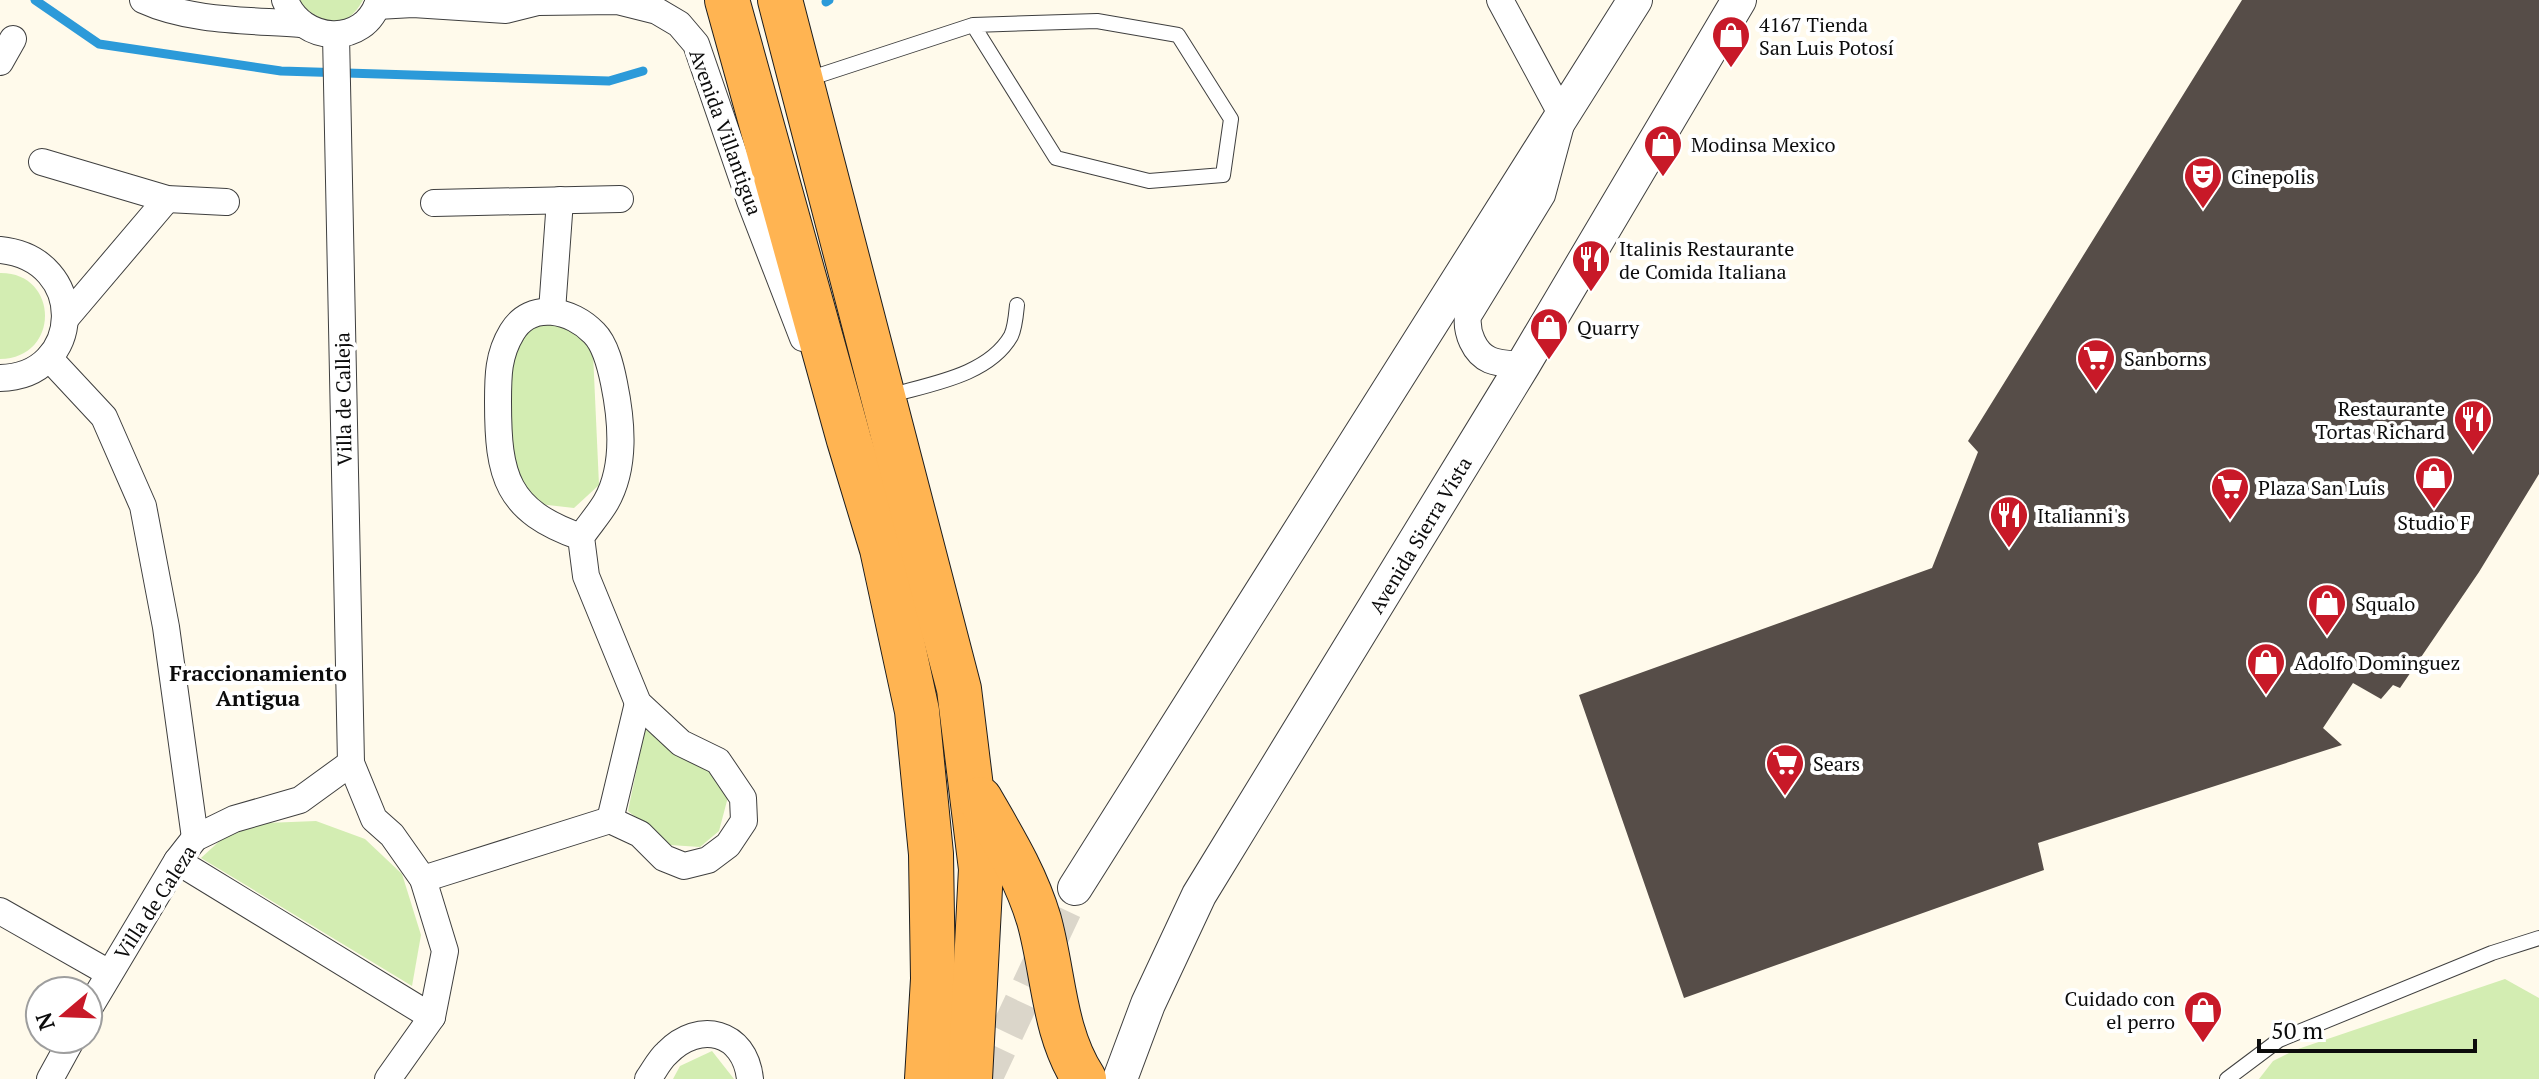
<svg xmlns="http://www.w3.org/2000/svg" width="2539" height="1079" viewBox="0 0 2539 1079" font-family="'PT Serif',serif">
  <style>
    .green { fill: #d3edb2 }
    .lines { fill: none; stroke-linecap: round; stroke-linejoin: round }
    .stream { stroke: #2c9ad9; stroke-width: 9 }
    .building { fill: #564d48 }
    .tertiary-tunnel { stroke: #dbd6ca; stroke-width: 34; stroke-dasharray: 34 17; stroke-linecap: butt }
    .service-casing { stroke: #3f3f3f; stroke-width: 16 }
    .minor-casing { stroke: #3f3f3f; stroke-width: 28 }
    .tertiary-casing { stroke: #3f3f3f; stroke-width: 36 }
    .trunk-casing { stroke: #1d1d1d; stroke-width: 46 }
    .service { stroke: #fff; stroke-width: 14 }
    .minor { stroke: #fff; stroke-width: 26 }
    .tertiary { stroke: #fff; stroke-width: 34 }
    .trunk { stroke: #ffb452; stroke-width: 44 }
    .labels { text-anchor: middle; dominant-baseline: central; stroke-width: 8; stroke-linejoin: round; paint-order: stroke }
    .poi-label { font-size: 20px; fill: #0c0c0c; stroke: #fff; text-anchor: start }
    .street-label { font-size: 20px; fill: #0c0c0c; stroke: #fff }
    .neighbourhood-label { font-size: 22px; font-weight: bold; fill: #0c0c0c; stroke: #fff }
  </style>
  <rect width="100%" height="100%" fill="#fffaeb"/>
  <!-- green -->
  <g class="green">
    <path d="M298,0H363C344,35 319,24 298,0Z"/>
    <path d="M0,273C59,272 61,358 0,359Z"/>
    <path d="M549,323L575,332L593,353L599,485L574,508L539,504L512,469L507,362L530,329Z"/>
    <path d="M645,729L674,752L709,770L728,797L719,831L700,847L670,845L628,811Z"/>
    <path d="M316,821L365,839L402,874L421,935L412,986L201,858L225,836L266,823Z"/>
    <path d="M2505,979L2539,998V1079H2259L2273,1061L2295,1050Z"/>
    <path d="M712,1051L734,1079H673L680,1066Z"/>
  </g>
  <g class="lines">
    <!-- stream -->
    <g class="stream">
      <path d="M35,0L99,44L281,71L609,81L643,71"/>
      <path d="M826,2L829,0"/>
    </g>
  </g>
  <!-- building -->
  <path class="building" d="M2242,0H2539V474L2479,572L2400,688L2393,685L2381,699L2353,683L2323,728L2342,745L2038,843L2044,870L1684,998L1579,695L1932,568L1978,452L1968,441Z"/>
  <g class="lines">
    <!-- tertiary-tunnel -->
    <path class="tertiary-tunnel" d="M985,1079L1075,888"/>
    <defs>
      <g id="service">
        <path d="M805,80L973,25L1097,21L1178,35L1231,119L1223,175L1149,181L1056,158L973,25"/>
        <path d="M888,396C929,384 988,376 1011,336C1015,328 1016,315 1017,305"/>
        <path d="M2227,1079L2279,1040L2492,953L2539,938"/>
      </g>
      <g id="minor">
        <path d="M143,0C191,22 249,20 301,24"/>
        <path d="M285,0C301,43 365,48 379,0"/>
        <path d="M1500,0L1563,117L1542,195L1468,316C1466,332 1474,353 1490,360C1499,364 1513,364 1523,365"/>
        <path d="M377,6L413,4L506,10L538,2L617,1L657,11L679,24L696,44L750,201L803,338"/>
        <path d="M336,35L351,763L374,819L392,835L423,879L445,951L432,1017L388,1079"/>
        <path d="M0,62L13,39"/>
        <path d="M42,162L167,199L226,202"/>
        <path d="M434,203L620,199"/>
        <path d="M0,250C89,259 84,377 0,378"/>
        <path d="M552,311L560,200"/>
        <path d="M66,318L167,199"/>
        <path d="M49,358L104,417L143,506L166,627L195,838"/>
        <path d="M610,820L638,703"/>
        <path d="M177,861L432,1017"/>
        <path d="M423,879L610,820L640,834L664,858L684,866L708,860L728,845L744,821L743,798L718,761L681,743L638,703L586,576L581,537C589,525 599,514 606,502C626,467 622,422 614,383C611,368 606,345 594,333C572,310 531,300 512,332C498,355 498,376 498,402C498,476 506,511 581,537"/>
        <path d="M0,911L109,973"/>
        <path d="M88,1010L177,861L195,838L234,819L300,800L351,763"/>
        <path d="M50,1079L72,1039"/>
        <path d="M648,1079C654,1071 659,1060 667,1053C699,1020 745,1031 750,1079"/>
      </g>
      <g id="tertiary">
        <path d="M1075,888L1635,0"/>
        <path d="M1120,1079L1148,1004L1199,895L1523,365L1739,0"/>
      </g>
      <g id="trunk">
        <path d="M727,0L849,440L882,549L917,711L931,854L933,979L927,1079"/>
        <path d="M780,0L959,689L981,869L970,1079"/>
        <path d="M980,799C1003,839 1026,876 1039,920C1054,974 1053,1031 1084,1079"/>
      </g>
    </defs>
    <!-- service casing -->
    <use href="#service" class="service-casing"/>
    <!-- minor casing -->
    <use href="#minor" class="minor-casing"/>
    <!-- tertiary casing -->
    <use href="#tertiary" class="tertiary-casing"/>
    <!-- trunk casing -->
    <use href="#trunk" class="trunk-casing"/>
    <!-- service -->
    <use href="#service" class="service"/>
    <!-- minor -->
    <use href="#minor" class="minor"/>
    <!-- tertiary -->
    <use href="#tertiary" class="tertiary"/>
    <!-- trunk -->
    <use href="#trunk" class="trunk"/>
  </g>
  <!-- icons -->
  <defs>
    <symbol id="shop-pin" viewBox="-11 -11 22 30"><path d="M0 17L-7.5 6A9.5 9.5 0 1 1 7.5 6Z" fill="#c81928" stroke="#fff"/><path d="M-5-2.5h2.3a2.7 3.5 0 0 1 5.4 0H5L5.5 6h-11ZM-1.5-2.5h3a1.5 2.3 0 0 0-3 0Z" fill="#fff"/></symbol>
    <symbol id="theatre-pin" viewBox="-11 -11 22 30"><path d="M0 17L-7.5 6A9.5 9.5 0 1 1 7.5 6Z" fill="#c81928" stroke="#fff"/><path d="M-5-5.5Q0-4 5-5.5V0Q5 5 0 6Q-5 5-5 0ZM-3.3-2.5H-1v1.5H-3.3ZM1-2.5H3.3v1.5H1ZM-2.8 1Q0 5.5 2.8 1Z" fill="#fff"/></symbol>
    <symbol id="restaurant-pin" viewBox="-11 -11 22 30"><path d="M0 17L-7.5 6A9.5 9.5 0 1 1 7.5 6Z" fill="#c81928" stroke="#fff"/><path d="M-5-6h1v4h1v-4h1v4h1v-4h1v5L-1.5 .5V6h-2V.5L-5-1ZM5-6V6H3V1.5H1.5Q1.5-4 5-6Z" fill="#fff"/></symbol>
    <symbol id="supermarket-pin" viewBox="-11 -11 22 30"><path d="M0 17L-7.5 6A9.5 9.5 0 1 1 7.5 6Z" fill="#c81928" stroke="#fff"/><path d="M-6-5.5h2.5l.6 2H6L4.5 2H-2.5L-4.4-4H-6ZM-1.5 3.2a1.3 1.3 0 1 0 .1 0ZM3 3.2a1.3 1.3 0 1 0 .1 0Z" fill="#fff"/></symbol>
  </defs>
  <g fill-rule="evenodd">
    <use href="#shop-pin" x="1709" y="13" width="44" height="60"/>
    <use href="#shop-pin" x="1641" y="122" width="44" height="60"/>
    <use href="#theatre-pin" x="2181" y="154" width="44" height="60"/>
    <use href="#restaurant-pin" x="1569" y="237" width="44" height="60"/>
    <use href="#shop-pin" x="1527" y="305" width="44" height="60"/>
    <use href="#supermarket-pin" x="2074" y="336" width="44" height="60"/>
    <use href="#restaurant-pin" x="2451" y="397" width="44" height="60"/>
    <use href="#shop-pin" x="2412" y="454" width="44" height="60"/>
    <use href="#supermarket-pin" x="2208" y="465" width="44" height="60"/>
    <use href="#restaurant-pin" x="1987" y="493" width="44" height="60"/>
    <use href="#shop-pin" x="2305" y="581" width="44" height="60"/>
    <use href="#shop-pin" x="2244" y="640" width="44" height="60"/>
    <use href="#supermarket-pin" x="1763" y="741" width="44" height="60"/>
    <use href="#shop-pin" x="2181" y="988" width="44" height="60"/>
  </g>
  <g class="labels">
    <!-- poi labels -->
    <g class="poi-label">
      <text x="1759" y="24">4167 Tienda<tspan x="1759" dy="23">San Luis Potosí</tspan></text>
      <text x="1691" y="144">Modinsa Mexico</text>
      <text x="2231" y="176">Cinepolis</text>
      <text x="1619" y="248">Italinis Restaurante<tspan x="1619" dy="23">de Comida Italiana</tspan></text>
      <text x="1577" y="327">Quarry</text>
      <text x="2124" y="358">Sanborns</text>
      <text x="2445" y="408" text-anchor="end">Restaurante<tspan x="2445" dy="23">Tortas Richard</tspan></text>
      <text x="2258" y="487">Plaza San Luis</text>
      <text x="2037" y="515">Italianni's</text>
      <text x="2434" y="522" text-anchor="middle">Studio F</text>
      <text x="2355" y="603">Squalo</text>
      <text x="2294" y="662">Adolfo Dominguez</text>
      <text x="1813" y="763">Sears</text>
      <text x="2175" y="998" text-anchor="end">Cuidado con<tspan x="2175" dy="23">el perro</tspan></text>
    </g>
    <!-- street labels -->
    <g class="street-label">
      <text transform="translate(726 132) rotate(70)">Avenida Villantigua</text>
      <text transform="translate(343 399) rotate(-91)">Villa de Calleja</text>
      <text transform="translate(1420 535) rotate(-59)">Avenida Sierra Vista</text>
      <text transform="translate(155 902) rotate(-57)">Villa de Caleza</text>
    </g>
    <!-- neighbourhood labels -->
    <g class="neighbourhood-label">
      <text x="258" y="672">Fraccionamiento<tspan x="258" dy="25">Antigua</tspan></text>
    </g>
  </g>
  <!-- north arrow -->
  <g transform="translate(64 1015) rotate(251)"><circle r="38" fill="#ffffff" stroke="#9e9e9e" stroke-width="2"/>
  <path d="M0-6L14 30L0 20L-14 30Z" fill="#c81928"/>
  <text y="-12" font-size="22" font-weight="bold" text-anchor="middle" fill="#0c0c0c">N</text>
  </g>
  <!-- scale -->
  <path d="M2259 1039v12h216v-12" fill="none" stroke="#0c0c0c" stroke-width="4"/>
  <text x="2271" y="1039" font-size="24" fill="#0c0c0c" stroke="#ffffff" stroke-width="6" paint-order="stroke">50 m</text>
</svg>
